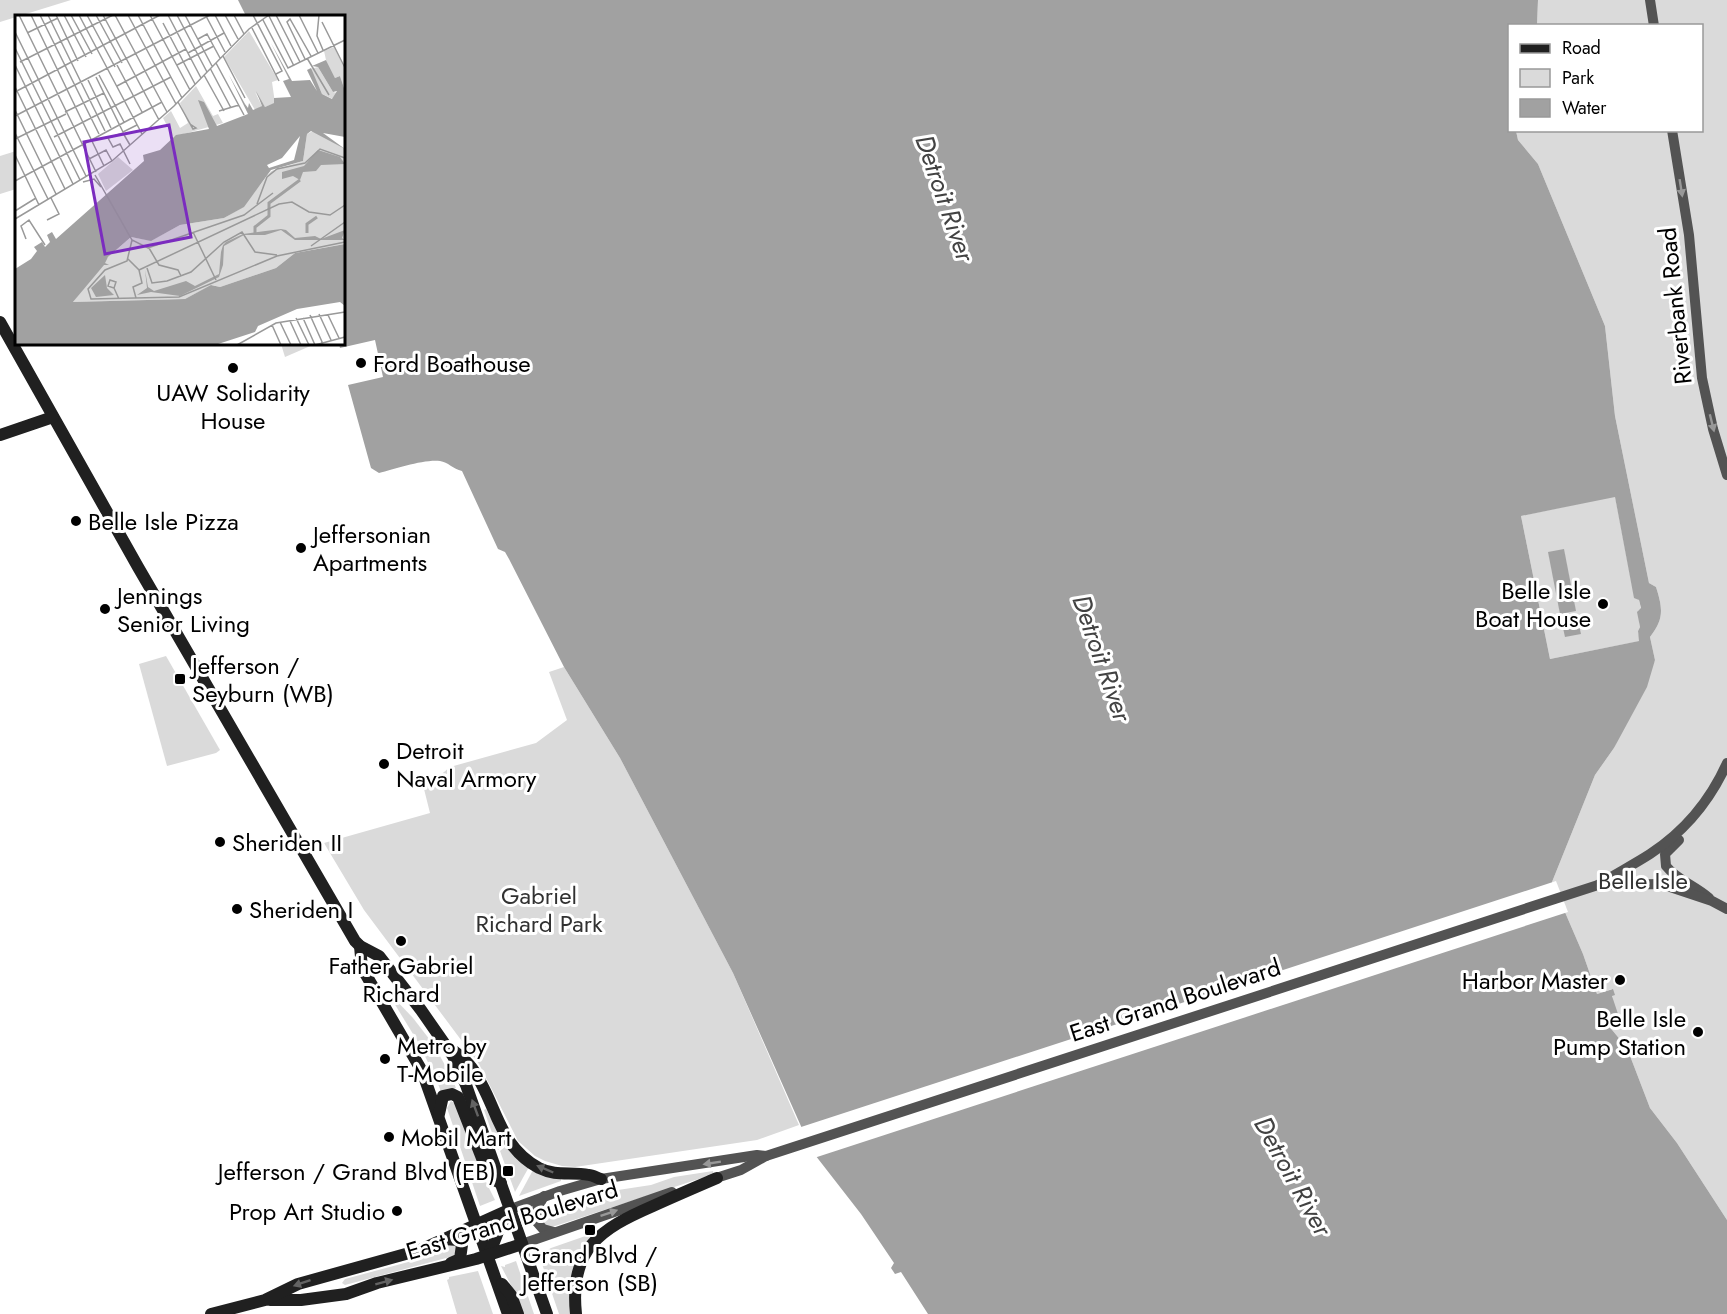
<svg xmlns="http://www.w3.org/2000/svg" width="1727" height="1314" viewBox="0 0 1727 1314" font-family="Jost,sans-serif">
  <style>
    .green { fill: #dadada }
    .water { fill: #a1a1a1; fill-rule: evenodd }
    .pier { fill: #fff }
    .lines { fill: none; stroke-linecap: round; stroke-linejoin: round }
    .tertiary { stroke: #535353; stroke-width: 10 }
    .secondary { stroke: #202020; stroke-width: 12 }
    .oneway { fill: #989898 }
    .oneway2 { fill: #636363 }
    .poi-dot { fill: #000; stroke: #fff; stroke-width: 2 }
    .labels { text-anchor: middle; dominant-baseline: central; stroke-width: 6; stroke-linejoin: round; paint-order: stroke }
    .street-label { font-size: 24px; fill: #000; stroke: #fff }
    .poi-label { font-size: 24px; fill: #000; stroke: #fff; text-anchor: start }
    .park-label { font-size: 24px; fill: #313131; stroke: #fff }
    .water-label { font-size: 26px; font-style: italic; fill: #424242; stroke: #fff }
    .inset-river { fill: none; stroke: #a1a1a1; stroke-width: 3 }
    .inset-road { fill: none; stroke: #999; stroke-width: 1.5 }
    .view { fill: #7b2cbf; fill-opacity: 0.15; stroke: #7b2cbf; stroke-width: 3 }
    .inset-edge { fill: none; stroke: #000; stroke-width: 3 }
  </style>
  <rect width="100%" height="100%" fill="#fff"/>
  <!-- green -->
  <g class="green">
    <path d="M0,0H71L0,22Z"/>
    <path d="M1538,0H1727V1220L1677,1143L1650,1108L1627,1048L1608,1025L1613,1019L1612,989L1597,994L1583,954L1552,882L1595,775L1614,748L1655,660L1650,637C1664,619 1663,609 1656,587L1649,583L1615,416L1605,326L1538,164L1518,140L1516,131L1702,130V26L1537,25Z"/>
    <path d="M16,151V189L0,194V156Z"/>
    <path d="M281,344H315L285,357Z"/>
    <path d="M1615,496L1632,585L1636,598L1639,600L1641,609L1638,611L1640,627L1638,631L1640,641L1550,659L1521,516Z"/>
    <path d="M166,656L220,750L216,753L167,766L139,664Z"/>
    <path d="M564,667L620,758L733,973L799,1125L757,1140L575,1167L562,1166L545,1161L535,1156L518,1141L479,1064L364,910L324,843L430,813L422,781L438,777L450,767L536,743L567,720L549,672Z"/>
    <path d="M393,997L413,1018L430,1040L421,1047L391,998Z"/>
    <path d="M432,1042L450,1074L436,1079L422,1050Z"/>
    <path d="M451,1076L456,1088L441,1092L437,1081Z"/>
    <path d="M451,1101L457,1105L480,1170L495,1200L480,1206L447,1108Z"/>
    <path d="M486,1109L505,1144L498,1150L484,1110Z"/>
    <path d="M506,1146L529,1167L515,1192L500,1151Z"/>
    <path d="M533,1170L561,1179V1181L519,1196Z"/>
    <path d="M713,1171L714,1174L552,1227L544,1225L540,1217L544,1207L585,1195L651,1185L674,1177Z"/>
    <path d="M597,1232L570,1291L571,1314H559L539,1255L551,1248Z"/>
    <path d="M449,1243L456,1246V1254L450,1257L345,1285L342,1283L345,1279L412,1261Z"/>
    <path d="M516,1261L534,1314H522L512,1287L501,1266L505,1267V1265Z"/>
    <path d="M478,1271L493,1314H457L447,1280L449,1279V1277Z"/>
  </g>
  <!-- water -->
  <g class="water">
    <path d="M238,0H1538L1537,25L1510,26V130L1516,131L1518,140L1538,164L1605,326L1615,416L1649,583L1656,587C1663,609 1664,619 1650,637L1655,660L1647,687L1614,748L1595,775L1552,882L1583,954L1597,994L1613,989L1615,995L1612,996L1619,1017L1613,1019L1608,1025L1627,1048L1650,1108L1677,1143L1727,1220V1314H928L901,1272L895,1274L891,1268L894,1263L861,1214L812,1151L733,973L620,758L564,667L509,559L505,552L498,549L462,471C453,469 448,462 440,461C424,459 395,469 379,473L371,468L348,385L383,377L375,340L340,348L339,344H344V16H246ZM1615,497L1634,598L1639,600L1641,608L1637,612L1640,627L1638,631L1639,641L1550,659L1521,516Z"/>
    <path d="M1564,549L1576,611L1560,614L1548,552Z"/>
    <path d="M1579,625L1581,634L1565,637L1563,628Z"/>
  </g>
  <!-- pier -->
  <path class="pier" d="M1556,881L1568,912L814,1158L798,1128Z"/>
  <g class="lines">
    <!-- tertiary -->
    <g class="tertiary">
      <path d="M1650,0L1654,26"/>
      <path d="M1672,130L1689,235L1702,378L1713,429L1727,475"/>
      <path d="M1679,840L1665,854L1666,866C1677,880 1696,886 1709,898"/>
      <path d="M1598,885L1661,884L1712,901L1727,909"/>
      <path d="M710,1180L741,1170L766,1156L1598,885C1615,874 1633,865 1650,854C1685,831 1710,801 1727,763"/>
      <path d="M544,1196L537,1209L536,1221L543,1229L554,1232"/>
      <path d="M511,1209L560,1191L601,1179L757,1155L766,1156"/>
      <path d="M522,1244L672,1192"/>
    </g>
    <!-- secondary -->
    <g class="secondary">
      <path d="M0,322L138,567L355,941L360,946L379,956L421,1010L453,1056L466,1085L547,1314"/>
      <path d="M0,435L53,417"/>
      <path d="M360,946L362,968L422,1071L508,1314"/>
      <path d="M454,1051C460,1056 467,1061 471,1067C497,1101 496,1145 539,1168C557,1177 571,1171 589,1175C593,1175 597,1178 601,1179"/>
      <path d="M439,1114L443,1096L452,1094L458,1097L487,1171L496,1181L501,1183"/>
      <path d="M444,1239L458,1240L462,1245L460,1259L451,1263"/>
      <path d="M489,1255L501,1224L510,1210"/>
      <path d="M502,1284L511,1295L518,1314"/>
      <path d="M270,1300H301L346,1294L377,1283L476,1259L522,1244"/>
      <path d="M211,1314L265,1300L298,1284L420,1250L511,1209"/>
      <path d="M576,1314C569,1249 600,1229 653,1206C675,1196 696,1187 717,1178"/>
    </g>
  </g>
  <!-- one-way arrows -->
  <defs><path id="oneway-solid" d="M-6-.8H1V-3.2L6.5 0L1 3.2V.8H-6Z" transform="scale(1.5)"/></defs>
  <g class="oneway">
    <use href="#oneway-solid" transform="translate(1681 188) rotate(81)"/>
    <use href="#oneway-solid" transform="translate(1712 423) rotate(76)"/>
    <use href="#oneway-solid" transform="translate(712 1163) rotate(171)"/>
    <use href="#oneway-solid" transform="translate(609 1213) rotate(-19)"/>
  </g>
  <g class="oneway2">
    <use href="#oneway-solid" transform="translate(475 1108) rotate(-110)"/>
    <use href="#oneway-solid" transform="translate(545 1169) rotate(-157)"/>
    <use href="#oneway-solid" transform="translate(384 1282) rotate(-15)"/>
    <use href="#oneway-solid" transform="translate(302 1283) rotate(161)"/>
  </g>
  <!-- markers -->
  <g class="poi-dot">
    <circle cx="361" cy="363" r="6"/>
    <circle cx="233" cy="368" r="6"/>
    <circle cx="76" cy="521" r="6"/>
    <circle cx="301" cy="548" r="6"/>
    <circle cx="1603" cy="604" r="6"/>
    <circle cx="105" cy="609" r="6"/>
    <rect x="174" y="673" width="12" height="12" rx="3"/>
    <circle cx="384" cy="764" r="6"/>
    <circle cx="220" cy="842" r="6"/>
    <circle cx="237" cy="909" r="6"/>
    <circle cx="401" cy="941" r="6"/>
    <circle cx="1620" cy="980" r="6"/>
    <circle cx="1698" cy="1032" r="6"/>
    <circle cx="385" cy="1059" r="6"/>
    <circle cx="389" cy="1137" r="6"/>
    <rect x="502" y="1165" width="12" height="12" rx="3"/>
    <circle cx="397" cy="1211" r="6"/>
    <rect x="584" y="1224" width="12" height="12" rx="3"/>
  </g>
  <g class="labels">
    <!-- street labels -->
    <g class="street-label">
      <text transform="translate(1675 306) rotate(-96)">Riverbank Road</text>
      <text transform="translate(1175 1000) rotate(-18)">East Grand Boulevard</text>
      <text transform="translate(512 1220) rotate(-17)">East Grand Boulevard</text>
    </g>
    <!-- poi labels -->
    <g class="poi-label">
      <text x="373" y="363">Ford Boathouse</text>
      <text x="233" y="392" text-anchor="middle">UAW Solidarity<tspan x="233" dy="28">House</tspan></text>
      <text x="88" y="521">Belle Isle Pizza</text>
      <text x="313" y="534">Jeffersonian<tspan x="313" dy="28">Apartments</tspan></text>
      <text x="1591" y="590" text-anchor="end">Belle Isle<tspan x="1591" dy="28">Boat House</tspan></text>
      <text x="117" y="595">Jennings<tspan x="117" dy="28">Senior Living</tspan></text>
      <text x="192" y="665">Jefferson /<tspan x="192" dy="28">Seyburn (WB)</tspan></text>
      <text x="396" y="750">Detroit<tspan x="396" dy="28">Naval Armory</tspan></text>
      <text x="232" y="842">Sheriden II</text>
      <text x="249" y="909">Sheriden I</text>
      <text x="401" y="965" text-anchor="middle">Father Gabriel<tspan x="401" dy="28">Richard</tspan></text>
      <text x="1608" y="980" text-anchor="end">Harbor Master</text>
      <text x="1686" y="1018" text-anchor="end">Belle Isle<tspan x="1686" dy="28">Pump Station</tspan></text>
      <text x="397" y="1045">Metro by<tspan x="397" dy="28">T-Mobile</tspan></text>
      <text x="401" y="1137">Mobil Mart</text>
      <text x="496" y="1171" text-anchor="end">Jefferson / Grand Blvd (EB)</text>
      <text x="385" y="1211" text-anchor="end">Prop Art Studio</text>
      <text x="590" y="1254" text-anchor="middle">Grand Blvd /<tspan x="590" dy="28">Jefferson (SB)</tspan></text>
    </g>
    <!-- park labels -->
    <g class="park-label">
      <text x="1643" y="880">Belle Isle</text>
      <text x="539" y="895">Gabriel<tspan x="539" dy="28">Richard Park</tspan></text>
    </g>
    <!-- water labels -->
    <g class="water-label">
      <text transform="translate(945 198) rotate(71)">Detroit River</text>
      <text transform="translate(1102 658) rotate(71)">Detroit River</text>
      <text transform="translate(1293 1176) rotate(61)">Detroit River</text>
    </g>
  </g>
  <!-- overview -->
  <g transform="translate(15 15)">
    <rect width="330" height="330" fill="#fff"/>
    <path d="M234,16L263,65L257,67L260,88L250,92L240,77L247,91L240,95L209,42ZM319,32L330,55V76L325,61L320,63L311,45L309,36ZM303,52L318,77L323,78L318,84L307,79L295,54ZM181,71L198,101L203,99L208,108L158,122L148,103L156,96L165,113L173,108L165,88ZM300,115L330,134V229L280,238L261,253L205,272L197,270L170,284L58,287L93,242L116,222L133,225L131,219L140,216L142,221L133,225H137L165,210L209,203L228,192L256,156L288,146L292,119ZM103,142L118,155L91,176L83,159Z" fill="#dadada"/>
    <path d="M256,28L277,66L295,65L302,76L292,55L296,53L307,79L317,84L322,76L318,77L303,52L297,51L311,45L320,63L325,61L330,76V122L308,118L330,134L296,116L292,119L288,146L256,155L229,192L209,203L165,210L136,226L116,222L93,242L90,248L94,250H89L58,287L170,284L196,270L205,272L261,253L280,238L330,229V291L325,287L282,294L243,311L240,317L200,330H0V254L16,244L22,236L19,232L27,227L30,232L35,227L32,220L37,217L41,224L129,146L128,140L145,135L161,120L194,114L183,85L189,87L202,111L233,99L214,60L230,89L233,93L234,88L238,95L247,91L241,76L250,92L259,88V83L276,82L268,66L274,64ZM285,121L279,145L254,153L252,150L267,143ZM303,135L325,142L330,149L306,150L301,156L288,157L285,165L278,161L267,164V157L289,151ZM266,214L271,215L280,223L300,221L306,224L330,215L327,223L330,225H280L266,215L250,220H229L209,231L208,250L204,262L165,281L136,277L122,280L132,273L130,255L133,272L139,276L171,266L180,271L204,259L206,237L208,230L211,227L228,219ZM90,260L92,273L99,280L81,282L76,273Z" fill="#a1a1a1" fill-rule="evenodd"/>
    <path class="inset-river" d="M292,218V209L302,202M240,219V212L254,201V188L285,165"/>
    <path class="inset-road" d="M4,0L81,157M16,0L89,151M25,0L84,119M33,0L90,116M41,0L63,46M49,0L71,42M56,0L77,39M64,0L127,119M72,0L100,52M81,0L107,48M88,0L144,105M100,0L152,97M113,0L161,89M123,0L167,83M135,0L175,75M153,0L186,63M162,0L192,57M170,0L197,51M200,0L216,31M210,0L223,24M219,0L229,19M238,0L267,56L261,59M261,0L285,47M284,0L303,38M304,0L302,21L308,35M191,1L210,37M254,1L279,51M248,5L273,53L330,25M307,7L330,53M148,8L180,69M237,13L264,66M0,17L71,161M12,18L43,3M183,24L192,19L205,43M0,33L65,165M173,38L209,18M208,41L230,83M292,43L314,80M290,44L272,7L275,4L296,41M5,47L98,0M201,48L229,100M0,50L58,169M102,50L127,97M162,50L199,31M195,53L216,93M84,60L109,107M189,60L209,96M81,62L108,117L122,110M73,65L96,113M102,71L171,34M0,72L50,174M0,77L145,0M163,87L178,114L181,113L175,109M0,95L41,179M204,96L224,90M50,97L89,78M0,101L195,0M0,118L33,184M39,122L156,62M0,124L51,99M115,130L108,118L93,123L98,132L105,129L115,149M0,140L24,190M74,144L91,135L97,146M80,160L117,225L133,233L229,200L258,178M0,166L147,87M68,167L79,164L86,172M242,189L252,162L262,154L290,148L305,134L330,143M0,196L21,183M0,204L97,146L159,91L234,14L254,0M32,205L44,199L36,183M178,217L201,265M11,224L6,211L14,205L30,230M117,225L112,246L90,255L73,274L76,284L164,282L262,241L330,227M296,231L330,207M134,233L144,250L163,255L166,261M113,244L124,255L127,268L118,272L121,283M132,253L137,268L152,266L176,257L209,227L227,217L240,237L262,240M124,255L264,189L277,187L294,197L315,200L330,190M99,273L101,267L95,265L93,271L99,273L104,284M304,299L316,325M295,300L308,329M313,300L324,323M281,303L294,330M288,303L300,330M275,306L286,330M265,307L276,330M257,310L266,330M222,330L261,308L330,297M300,330L330,322"/>
    <path class="view" d="M154,110L176,222L90,239L69,127Z"/>
    <rect width="330" height="330" class="inset-edge"/>
  </g>
  <!-- legend -->
  <rect x="1508" y="24" width="195" height="108" fill="#ffffff" stroke="#999999" stroke-width="1.5"/>
  <rect x="1520" y="44" width="30" height="9" fill="#202020" stroke="#999999" stroke-width="1.5"/>
  <text x="1562" y="54" font-size="18" fill="#000000">Road</text>
  <rect x="1520" y="69" width="30" height="18" fill="#dadada" stroke="#999999" stroke-width="1.5"/>
  <text x="1562" y="84" font-size="18" fill="#000000">Park</text>
  <rect x="1520" y="99" width="30" height="18" fill="#a1a1a1" stroke="#999999" stroke-width="1.5"/>
  <text x="1562" y="114" font-size="18" fill="#000000">Water</text>
</svg>
